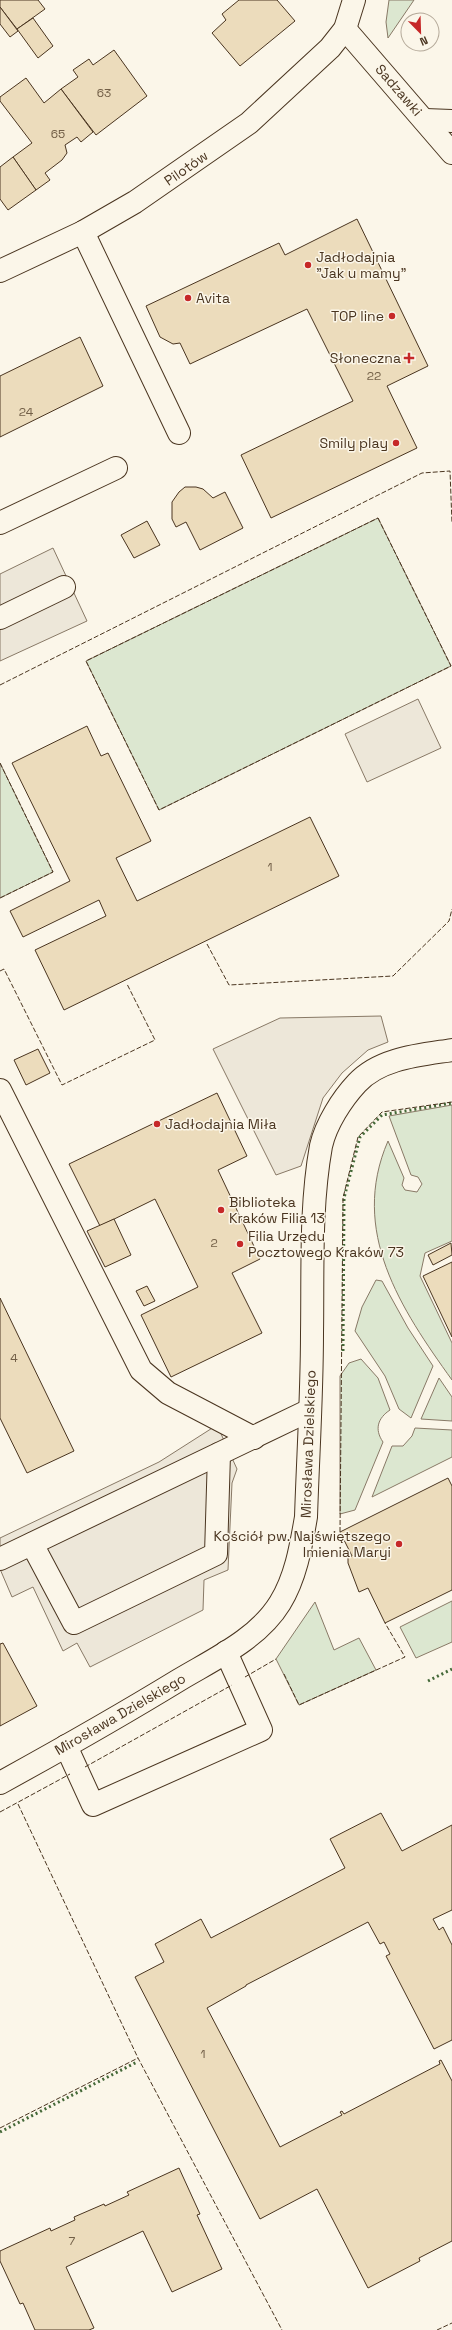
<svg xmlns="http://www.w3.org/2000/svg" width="452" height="2330" viewBox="0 0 452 2330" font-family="'Space Grotesk',sans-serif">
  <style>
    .green { fill: #dce7d0; stroke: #887966 }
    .parking { fill: #ede7d9; stroke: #887966 }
    .building { fill: #ecdcbc; stroke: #4a3520 }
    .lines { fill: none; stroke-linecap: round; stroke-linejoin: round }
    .minor-casing { stroke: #4a3520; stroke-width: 24 }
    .minor { stroke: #fbf6e9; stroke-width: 22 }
    .hedge { stroke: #436837; stroke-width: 3; stroke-dasharray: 2 3; stroke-linecap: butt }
    .fence { stroke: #4a3520; stroke-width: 1; stroke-dasharray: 5 2; stroke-linecap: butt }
    .poi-dot { fill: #c62828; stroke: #fbf6e9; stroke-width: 1.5 }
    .labels { text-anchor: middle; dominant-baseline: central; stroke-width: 3; stroke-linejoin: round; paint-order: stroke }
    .number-label { font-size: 12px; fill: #725f47 }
    .street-label { font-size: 14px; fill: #4a3520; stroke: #fbf6e9 }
    .poi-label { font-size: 14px; fill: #4a3520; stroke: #fbf6e9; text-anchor: start }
  </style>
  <rect width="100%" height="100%" fill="#fbf6e9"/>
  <!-- green -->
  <g class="green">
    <path d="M389,0H414L388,38L386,22Z"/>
    <path d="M378,518L451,666L159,810L86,661Z"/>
    <path d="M0,763L53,872L0,898Z"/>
    <path d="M452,1105V1241L425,1253L420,1276L452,1343V1380C401,1309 349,1231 388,1141L404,1178L402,1185L405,1190L417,1192L422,1184L418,1177L411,1175L389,1116Z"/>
    <path d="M376,1280L382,1281L408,1328L433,1366L411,1418L399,1409L385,1376L355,1331L362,1307Z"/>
    <path d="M361,1359L378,1378L390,1410C378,1418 374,1429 383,1442L355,1510L340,1514V1376L349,1363Z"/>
    <path d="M439,1378L452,1397V1421L421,1419Z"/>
    <path d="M415,1428L452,1430V1457L372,1497L392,1446H403L412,1436Z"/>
    <path d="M452,1601V1642L416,1658L400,1627Z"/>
    <path d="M315,1602L334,1650L359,1638L376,1670L299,1705L276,1659Z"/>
  </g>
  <!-- parking -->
  <g class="parking">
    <path d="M53,548L87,621L0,661V574Z"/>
    <path d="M418,699L441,748L367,782L345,734Z"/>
    <path d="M381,1016L388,1042L368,1050L342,1073L323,1098L301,1166L276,1175L213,1049L280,1018Z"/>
    <path d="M217,1425L237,1469L232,1483L228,1570L204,1580L203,1610L90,1667L77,1643L63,1651L33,1587L12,1597L0,1569V1538L159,1462Z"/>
  </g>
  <!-- building -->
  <g class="building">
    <path d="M0,0H38L45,9L17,29L0,7Z"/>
    <path d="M239,0H277L295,21L240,66L212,33L226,20L222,14Z"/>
    <path d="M0,7L18,31L10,37L0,24Z"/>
    <path d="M33,18L53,46L38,58L17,29Z"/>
    <path d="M114,50L147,96L96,135L61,89L78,77L73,70L89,59L93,65Z"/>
    <path d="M26,78L44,103L61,89L93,132L81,142L77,137L65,145L67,153L62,160L45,173L50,180L36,190L13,157L32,143L0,101V97Z"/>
    <path d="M13,157L36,190L8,210L0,199V167Z"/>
    <path d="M357,219L428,366L387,386L417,448L271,518L241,455L353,401L307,309L190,364L180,343L173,344L160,337L146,306L279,243L285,255Z"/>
    <path d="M80,337L103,386L0,437V376Z"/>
    <path d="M185,487H196L203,489L213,498L225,492L243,528L200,550L186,522L176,527L172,519V502L179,492Z"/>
    <path d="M147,521L160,545L134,558L121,535Z"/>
    <path d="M87,726L101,756L108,753L151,841L116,858L137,901L310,817L339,876L64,1010L35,950L106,916L99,900L23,937L10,911L70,881L12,763Z"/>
    <path d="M38,1049L50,1073L26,1085L14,1060Z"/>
    <path d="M217,1093L247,1156L218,1170L260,1259L232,1273L262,1333L171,1377L141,1315L198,1287L155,1199L100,1226L69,1164Z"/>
    <path d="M114,1219L131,1255L105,1267L87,1231Z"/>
    <path d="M451,1243L452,1255L433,1265L428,1255Z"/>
    <path d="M452,1262V1337L423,1276Z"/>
    <path d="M147,1286L155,1301L144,1306L136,1291Z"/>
    <path d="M0,1298L74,1451L27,1473L0,1418Z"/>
    <path d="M448,1478L452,1486V1590L385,1623L368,1588L359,1592L348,1563V1558L352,1556L340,1532Z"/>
    <path d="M3,1643L37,1706L0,1726V1644Z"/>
    <path d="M381,1813L402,1851L452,1825V1910L433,1919L439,1930L443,1927L452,1945V2040L434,2049L386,1956L390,1954L384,1942L380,1944L368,1922L246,1985V1986L207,2008L280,2147L342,2115L340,2112L342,2111L344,2114L440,2064L439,2061L441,2060L452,2081V2241L419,2258L420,2261L368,2288L317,2189L260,2219L135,1977L164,1962L155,1944L201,1919L211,1938L345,1868L330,1839Z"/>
    <path d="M179,2168L200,2214L197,2215L222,2269L172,2292L143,2231L66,2267L94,2328L89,2330H35L23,2303L20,2304L0,2261V2251L50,2228L51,2231L75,2220L74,2217L104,2204L105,2206L129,2195L127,2192Z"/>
  </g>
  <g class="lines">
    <defs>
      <g id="minor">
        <path d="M345,29L452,153"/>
        <path d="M425,120L452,121"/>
        <path d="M83,232L179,433"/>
        <path d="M0,271L83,232L135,202L249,123L330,48L345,29L354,0"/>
        <path d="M0,523L116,468"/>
        <path d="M0,618L64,587"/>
        <path d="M0,1090L141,1370L168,1393L254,1438"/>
        <path d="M32,1544L74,1623L216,1554L219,1454"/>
        <path d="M0,1559L310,1410"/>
        <path d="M66,1746L93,1805L261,1730L226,1652"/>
        <path d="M0,1783C60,1750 120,1716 179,1680C214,1659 258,1639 280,1603C296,1577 301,1546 306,1517C308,1455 312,1394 312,1333C313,1271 310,1207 321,1146C326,1124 342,1099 357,1083C380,1058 420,1055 452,1050"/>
      </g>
    </defs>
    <!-- minor casing -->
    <use href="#minor" class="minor-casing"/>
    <!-- minor -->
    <use href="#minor" class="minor"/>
    <!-- hedge -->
    <g class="hedge">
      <path d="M343,1351L344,1198L360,1137L382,1115L452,1103"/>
      <path d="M428,1681L452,1669"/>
      <path d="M0,2132L137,2062"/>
    </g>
    <!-- fence -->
    <g class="fence">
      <path d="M378,518L451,666L159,810L86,661Z"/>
      <path d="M0,685L422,473L450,471L452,523"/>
      <path d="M0,763L53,872L0,898"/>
      <path d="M207,944L229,985L393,976L449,921L452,909"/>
      <path d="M0,971L4,969L62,1085L155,1040L127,984"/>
      <path d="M340,1532L343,1198L358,1137L382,1112L452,1102"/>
      <path d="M284,1674L299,1705L405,1657L385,1623"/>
      <path d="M245,1677L276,1659"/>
      <path d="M85,1767L232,1685"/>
      <path d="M18,1804L138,2058L282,2330"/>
      <path d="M0,1812L70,1774"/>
      <path d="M0,2128L138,2058"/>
      <path d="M437,2330L452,2323"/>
    </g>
  </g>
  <!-- markers -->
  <g class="poi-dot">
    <circle cx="308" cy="265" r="4"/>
    <circle cx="188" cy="298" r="4"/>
    <circle cx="392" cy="316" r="4"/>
    <path d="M407 352h4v4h4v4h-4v4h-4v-4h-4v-4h4z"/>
    <circle cx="396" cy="443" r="4"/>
    <circle cx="157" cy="1124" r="4"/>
    <circle cx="221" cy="1210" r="4"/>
    <circle cx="240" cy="1244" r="4"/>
    <circle cx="399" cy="1544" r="4"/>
  </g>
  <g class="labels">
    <!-- number labels -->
    <g class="number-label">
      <text x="104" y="93">63</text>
      <text x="58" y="134">65</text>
      <text x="374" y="376">22</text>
      <text x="26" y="412">24</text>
      <text x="270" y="867">1</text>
      <text x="214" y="1243">2</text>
      <text x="14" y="1358">4</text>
      <text x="203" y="2054">1</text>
      <text x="72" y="2241">7</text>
    </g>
    <!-- street labels -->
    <g class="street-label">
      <text transform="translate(399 90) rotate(49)">Sadzawki</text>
      <text transform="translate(186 168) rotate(-35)">Pilotów</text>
      <text transform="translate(308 1444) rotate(-88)">Mirosława Dzielskiego</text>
      <text transform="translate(120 1714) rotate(-30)">Mirosława Dzielskiego</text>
    </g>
    <!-- poi labels -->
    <g class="poi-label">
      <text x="316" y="257">Jadłodajnia<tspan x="316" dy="16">"Jak u mamy"</tspan></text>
      <text x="196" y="298">Avita</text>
      <text x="384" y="316" text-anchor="end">TOP line</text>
      <text x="401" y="358" text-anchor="end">Słoneczna</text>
      <text x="388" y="443" text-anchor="end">Smily play</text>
      <text x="165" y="1124">Jadłodajnia Miła</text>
      <text x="229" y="1202">Biblioteka<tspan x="229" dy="16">Kraków Filia 13</tspan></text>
      <text x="248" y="1236">Filia Urzędu<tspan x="248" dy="16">Pocztowego Kraków 73</tspan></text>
      <text x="391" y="1536" text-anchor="end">Kościół pw. Najświętszego<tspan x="391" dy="16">Imienia Maryi</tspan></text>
    </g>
  </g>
  <!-- north arrow -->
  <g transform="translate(420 32) rotate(157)"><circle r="19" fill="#fbf6e9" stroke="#b4a999"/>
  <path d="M0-3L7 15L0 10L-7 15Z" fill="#c62828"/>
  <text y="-6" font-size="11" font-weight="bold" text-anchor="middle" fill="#4a3520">N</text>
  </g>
</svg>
